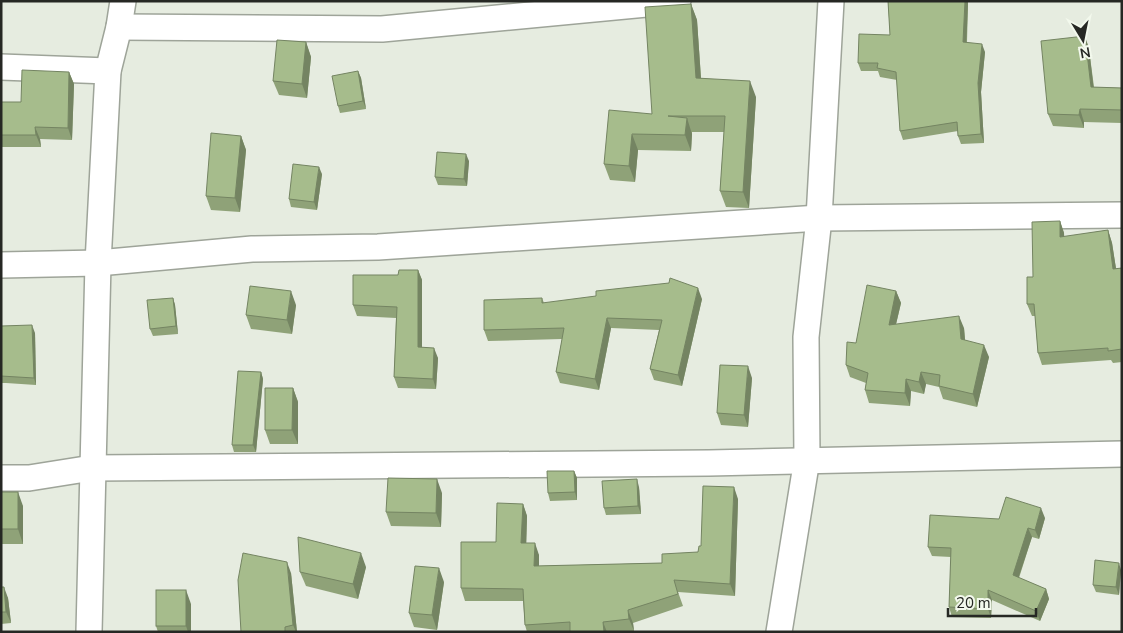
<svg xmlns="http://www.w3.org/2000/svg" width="1123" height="633" viewBox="0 0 1123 633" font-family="'Nunito Sans',sans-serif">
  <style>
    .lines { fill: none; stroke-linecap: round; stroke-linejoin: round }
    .street-casing { stroke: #9ea499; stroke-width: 28 }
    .street { stroke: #fff; stroke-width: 25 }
    .wall { fill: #8fa278 }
    .shaded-wall { fill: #748462 }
    .building { fill: #a6bc8c; stroke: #748462 }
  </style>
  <rect width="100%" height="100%" fill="#e6ece0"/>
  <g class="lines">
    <defs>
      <g id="street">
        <path d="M119,27L382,29L678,1"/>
        <path d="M1,67L108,71"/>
        <path d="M1,265L98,263L252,249L378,247L819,218L1122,215"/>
        <path d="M1,478H29L92,468L709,463L1122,454"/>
        <path d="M89,632L98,263L108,71L119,27L123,1"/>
        <path d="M779,632L807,459L806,337L819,218L831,1"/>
      </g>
    </defs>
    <!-- street casing -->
    <use href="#street" class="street-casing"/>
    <!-- street -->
    <use href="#street" class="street"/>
  </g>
  <!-- wall -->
  <g class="wall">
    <path d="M888,1H968V4L967,42L985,52L981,92L984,143L961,144L958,136V131L903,140L900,131L897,80L880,77L878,71H861L858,63L890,35Z"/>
    <path d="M691,4L697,20L701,78L756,97L749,208L726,207L720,191L724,132H692V134L691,151L638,150L635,182L610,180L604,164L652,114Z"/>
    <path d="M1085,36L1089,49L1094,87L1122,88V123L1084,122V128L1053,126L1048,114Z"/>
    <path d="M306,42L311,57L307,98L279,95L273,81Z"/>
    <path d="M358,71L361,78L366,109L340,113L338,106Z"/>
    <path d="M69,72L74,84L72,140L40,139L41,147H1V102H21Z"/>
    <path d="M241,136L246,150L240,212L211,210L206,196Z"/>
    <path d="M469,161L467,186L438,185L435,177Z"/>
    <path d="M322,174L317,210L291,207L289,199Z"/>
    <path d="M1060,221L1064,233V237L1108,230L1112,243L1116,269L1122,268V362L1113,363L1111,360L1042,365L1038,353L1035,316H1032L1027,304L1033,277Z"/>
    <path d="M418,270L422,280V347L438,358L436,389L398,388L394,377L396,318L357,316L353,305L398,275Z"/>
    <path d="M896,291L901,303L896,324L964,328L965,340L989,357L977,407L943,399L939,387L926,384L924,394L911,391L910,406L869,403L865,390L866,383L850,377L846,365L856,343Z"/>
    <path d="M173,298L175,305L178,334L153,336L150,329Z"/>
    <path d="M542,298L544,303L702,299L682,386L654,380L650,369L659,330L611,328L599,390L560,383L556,372L562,339L488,341L484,330Z"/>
    <path d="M296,305L292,334L251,329L246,315Z"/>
    <path d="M1,326L35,333L36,385L6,383H1Z"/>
    <path d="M261,372L263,379L256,452H234L232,445Z"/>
    <path d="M752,378L748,427L721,425L717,413Z"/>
    <path d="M293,388L298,402V444H270L265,430Z"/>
    <path d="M574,471L577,478V500L550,501L548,493Z"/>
    <path d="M639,487L641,514L606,515L604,508Z"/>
    <path d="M1,492L23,506V544H1Z"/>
    <path d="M442,493L441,527L391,526L386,512Z"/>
    <path d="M738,499L735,596L678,592L683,606L633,623L634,631L527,632L525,625L523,601H465L461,588L496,542L523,504L527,516L526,543L539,555V566L662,563L698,552L701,546Z"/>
    <path d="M1045,518L1039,539L1032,537L1019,578L1046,589L1049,599L1040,621L992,600L991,618L952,617L949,607L951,557L932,556L928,547L999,519Z"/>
    <path d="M366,567L358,599L306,586L300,572Z"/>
    <path d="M1121,570L1119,595L1096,592L1093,585Z"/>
    <path d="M291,573L297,632H241Z"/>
    <path d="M444,582L437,630L414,627L409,613Z"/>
    <path d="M1,587L8,598L11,623L1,624Z"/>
    <path d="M191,604V632H158L156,626Z"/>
  </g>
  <!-- shaded-wall -->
  <g class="shaded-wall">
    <path d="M965,1H968V4L966,50L963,42Z"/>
    <path d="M691,4L697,20L702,94L696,78Z"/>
    <path d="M1085,36L1089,49L1095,100L1091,87Z"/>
    <path d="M306,42L311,57L307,98L302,84Z"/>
    <path d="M982,44L985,52L981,92L984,143L981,134L978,83Z"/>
    <path d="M358,71L361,78L366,109L363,101Z"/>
    <path d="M69,72L74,84L72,140L68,128Z"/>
    <path d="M750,81L756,97L749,208L743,192Z"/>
    <path d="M1080,109L1084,122V128L1079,115Z"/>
    <path d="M687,118L692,134L691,151L685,135Z"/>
    <path d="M35,127L40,139L41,147L36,135Z"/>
    <path d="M632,134L638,150L635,182L629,166Z"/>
    <path d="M241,136L246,150L240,212L235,198Z"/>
    <path d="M466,154L469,161L467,186L464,179Z"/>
    <path d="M319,167L322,174L317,210L314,202Z"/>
    <path d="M1060,221L1064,233L1065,250L1060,237Z"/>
    <path d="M1108,230L1112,243L1118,281L1113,269Z"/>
    <path d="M418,270L422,280V357L418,347Z"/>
    <path d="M698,288L702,299L682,386L678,375Z"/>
    <path d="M291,291L296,305L292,334L287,320Z"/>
    <path d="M896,291L901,303L893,337L889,325Z"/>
    <path d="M173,298L175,305L178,334L176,326Z"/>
    <path d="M959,316L964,328L966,352L961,339Z"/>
    <path d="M607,318L611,328L599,390L595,379Z"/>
    <path d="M32,325L35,333L36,385L34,378Z"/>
    <path d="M984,345L989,357L977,407L973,394Z"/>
    <path d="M434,348L438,358L436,389L433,379Z"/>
    <path d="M748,366L752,378L748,427L744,415Z"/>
    <path d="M261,372L263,379L256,452L253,445Z"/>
    <path d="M921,372L926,384L924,394L919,382Z"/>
    <path d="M906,379L911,391L910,406L905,393Z"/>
    <path d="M293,388L298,402V444L292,430Z"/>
    <path d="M574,471L577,478V500L575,492Z"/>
    <path d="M437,479L442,493L441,527L436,513Z"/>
    <path d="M637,479L639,487L641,514L638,506Z"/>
    <path d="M734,487L738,499L735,596L730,584Z"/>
    <path d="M18,492L23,506V544L18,529Z"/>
    <path d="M523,504L527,516L526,555L521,543Z"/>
    <path d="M1041,508L1045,518L1039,539L1035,530Z"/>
    <path d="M1028,528L1032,537L1016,585L1013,575Z"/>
    <path d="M535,543L539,555V578L534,566Z"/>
    <path d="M361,553L366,567L358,599L353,584Z"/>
    <path d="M287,562L291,573L297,632H296L293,625Z"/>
    <path d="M1119,563L1121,570L1119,595L1116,587Z"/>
    <path d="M439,568L444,582L437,630L432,615Z"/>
    <path d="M4,587L8,598L11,623L6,612Z"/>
    <path d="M1046,589L1049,599L1040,621L1036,611Z"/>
    <path d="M186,590L191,604V632H188L186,626Z"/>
    <path d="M988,590L992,600L991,618L988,609Z"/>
    <path d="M628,610L633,623L634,631L629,619Z"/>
    <path d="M603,622L607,632H604Z"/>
  </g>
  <!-- building -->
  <g class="building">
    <path d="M888,1H965L963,42L982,44L978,83L981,134L958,136L957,122L900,131L896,72L877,68L878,63H858L859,34L890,35Z"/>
    <path d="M691,4L696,78L750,81L743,192L720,191L725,116H668L687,118L685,135L632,134L629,166L604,164L609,110L652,114L645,7Z"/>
    <path d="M1085,36L1091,87L1122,88V110L1080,109L1079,115L1048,114L1041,41Z"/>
    <path d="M277,40L306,42L302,84L273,81Z"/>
    <path d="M22,70L69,72L68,128L35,127L36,135H1V102H21Z"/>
    <path d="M358,71L363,101L338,106L332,76Z"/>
    <path d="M211,133L241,136L235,198L206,196Z"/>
    <path d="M437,152L466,154L464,179L435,177Z"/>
    <path d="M293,164L319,167L314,202L289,199Z"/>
    <path d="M1060,221V237L1108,230L1113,269L1122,268V349L1108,351V348L1038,353L1034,304H1027V277H1033L1032,222Z"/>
    <path d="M399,270H418V347L434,348L433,379L394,377L397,307L353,305V275H398Z"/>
    <path d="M670,278L698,288L678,375L650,369L662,320L607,318L595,379L556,372L564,328L484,330V300L542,298V303L596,296V291L669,283Z"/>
    <path d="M867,285L896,291L889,325L959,316L961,339L984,345L973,394L939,386L940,375L921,372L919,382L906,379L905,393L865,390L868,373L846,365L847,342L856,343Z"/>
    <path d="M250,286L291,291L287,320L246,315Z"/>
    <path d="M173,298L176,326L150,329L147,300Z"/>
    <path d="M32,325L34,378L1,376V326Z"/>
    <path d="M720,365L748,366L744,415L717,413Z"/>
    <path d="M238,371L261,372L253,445H232Z"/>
    <path d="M265,388H293L292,430H265Z"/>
    <path d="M547,471H574L575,492L548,493Z"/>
    <path d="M388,478L437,479L436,513L386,512Z"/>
    <path d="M637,479L638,506L604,508L602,481Z"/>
    <path d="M703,486L734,487L730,584L674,580L678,594L628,610L629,619L603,622L604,632H570V622L525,625L523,589L461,588V542H496L497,503L523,504L521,543H535L534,566L662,563V554L698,552L699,546H701Z"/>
    <rect x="1" y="492" width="17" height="37"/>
    <path d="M1006,497L1041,508L1035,530L1028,528L1013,575L1046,589L1036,611L988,590V609L949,607L951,548L928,547L930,515L999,519Z"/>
    <path d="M298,537L361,553L353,584L300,572Z"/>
    <path d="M243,553L287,562L293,625L285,627V632H241L238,580Z"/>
    <path d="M1095,560L1119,563L1116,587L1093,585Z"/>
    <path d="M415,566L439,568L432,615L409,613Z"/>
    <path d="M1,587H4L6,612H1Z"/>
    <rect x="156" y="590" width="30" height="36"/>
  </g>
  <!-- border -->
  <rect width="1123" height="633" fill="none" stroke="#262824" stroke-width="5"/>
  <!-- north arrow -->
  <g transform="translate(1083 40) rotate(170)" stroke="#f3f9ed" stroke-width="4" paint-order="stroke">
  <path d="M0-4L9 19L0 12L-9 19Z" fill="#262824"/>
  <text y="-8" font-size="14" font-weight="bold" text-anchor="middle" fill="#262824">N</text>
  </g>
  <!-- scale -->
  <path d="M948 608v8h88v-8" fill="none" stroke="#262824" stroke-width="2.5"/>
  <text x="956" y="608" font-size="15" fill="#262824" stroke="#f3f9ed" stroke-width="4" paint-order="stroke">20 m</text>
</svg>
